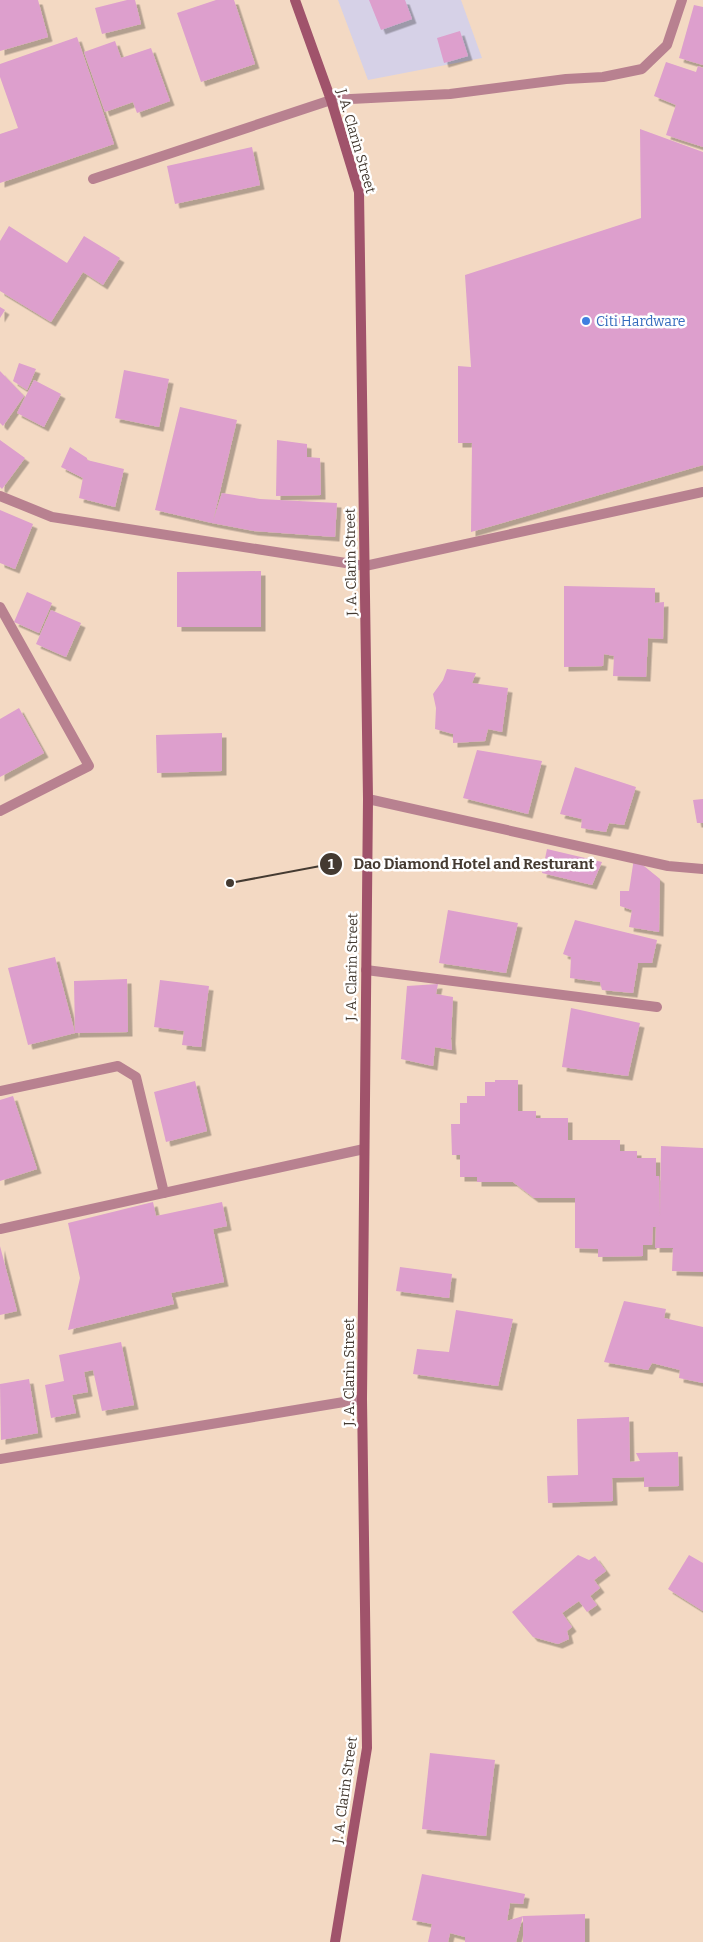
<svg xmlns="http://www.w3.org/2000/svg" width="703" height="1942" viewBox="0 0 703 1942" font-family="Bitter,serif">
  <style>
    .commercial { fill: #d6d1e7 }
    .building { fill: #dd9fcd; filter: url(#shadow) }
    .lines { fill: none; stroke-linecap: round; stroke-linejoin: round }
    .service { stroke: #b88190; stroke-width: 10 }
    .minor { stroke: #b88190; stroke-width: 10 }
    .secondary { stroke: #a0536b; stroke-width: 10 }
    .shop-dot { fill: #3f7fe0; stroke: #fff; stroke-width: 2 }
    .labels { text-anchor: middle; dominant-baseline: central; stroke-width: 5; stroke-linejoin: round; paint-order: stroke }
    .street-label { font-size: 14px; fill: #443a31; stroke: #fff }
    .shop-label { font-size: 14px; fill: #366cbe; stroke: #fff; text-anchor: start }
    .leader { fill: none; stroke: #443a31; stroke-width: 2 }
    .callout-dot { fill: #443a31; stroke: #fff; stroke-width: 2 }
    .mark-label { font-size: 15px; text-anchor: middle; font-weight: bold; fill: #fff }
    .callout-label { font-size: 15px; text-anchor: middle; font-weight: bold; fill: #443a31; stroke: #fff; stroke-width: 5; stroke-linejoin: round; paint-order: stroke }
  </style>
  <defs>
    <filter id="shadow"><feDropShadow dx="4.5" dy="4.5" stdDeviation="0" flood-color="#0004"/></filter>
  </defs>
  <rect width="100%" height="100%" fill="#f3d9c3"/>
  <!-- commercial -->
  <path class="commercial" d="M338,0H461L482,58L368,80Z"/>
  <!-- building -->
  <g class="building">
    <path d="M0,0H38L48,37L0,51Z"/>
    <path d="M127,0H135L141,24L102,34L95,8Z"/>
    <path d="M216,0H234L255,64L201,82L177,13Z"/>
    <path d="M369,0H405L412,19L381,30Z"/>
    <path d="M694,5L703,7V65L679,58Z"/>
    <path d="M460,31L468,56L444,63L437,38Z"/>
    <path d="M77,37L114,144L0,183V134L18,128L0,77V64Z"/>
    <path d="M115,41L121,58L151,48L170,101L137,113L133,102L105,112L84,52Z"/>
    <path d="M666,62L696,72L698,66L703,68V147L666,135L676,105L654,96Z"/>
    <path d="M640,129L703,152V465L471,532L472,443H458V366L471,367L465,275L641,218Z"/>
    <path d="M252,147L260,185L175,204L167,166Z"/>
    <path d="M9,226L67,263L84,236L120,258L103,285L83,272L51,322L0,291V241Z"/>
    <path d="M0,307L5,310L0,318Z"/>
    <path d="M19,363L36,369L27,390L13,381Z"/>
    <path d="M124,370L169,379L159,427L115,418Z"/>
    <path d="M0,371L24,396L3,426L0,423Z"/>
    <path d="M34,380L61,394L44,427L17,413Z"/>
    <path d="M180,407L237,420L213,521L222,493L260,499L337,503L335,537L254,531L212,523L155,510Z"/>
    <path d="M0,440L25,458L2,489L0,487Z"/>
    <path d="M277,440L307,444V457L320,458L321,495L276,496Z"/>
    <path d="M70,447L87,458V460L124,469L115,507L79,498L83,478L61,467Z"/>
    <path d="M0,510L33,524L15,569L0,563Z"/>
    <path d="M261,571V627H177V572Z"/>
    <path d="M564,586L655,588V603L664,602L663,639L648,638L646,677L613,676L614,656L604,654L603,666L564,667Z"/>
    <path d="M27,592L52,603L39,633L14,622Z"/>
    <path d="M51,610L81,623L66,657L36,644Z"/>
    <path d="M447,669L476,673L472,683L508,688L502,732L488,729L485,741L453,743V734L435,729L436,708L433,694L443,680Z"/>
    <path d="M19,708L44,753L0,777V719Z"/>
    <path d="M222,733V771L157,773L156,735Z"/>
    <path d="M477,750L542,761L528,814L463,798Z"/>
    <path d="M575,767L636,787L624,825L609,823L606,832L581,828L582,819L560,814Z"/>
    <path d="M703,799V823H697L693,800Z"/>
    <path d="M547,849L602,862L592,885L542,873Z"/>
    <path d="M634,858L660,879L659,932L629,927L632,910L620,906V891H629Z"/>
    <path d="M448,910L518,923L506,973L439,963Z"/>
    <path d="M575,920L657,940L652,963H638L633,993L602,990L600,982L570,978L571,957L563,954Z"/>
    <path d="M55,957L75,1033L28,1045L8,968Z"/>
    <path d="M127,979L128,1032L75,1033L74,981Z"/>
    <path d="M160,980L209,986L201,1047L182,1045L184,1031L154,1027Z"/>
    <path d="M438,984L436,994L453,997L451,1039L452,1050L435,1047L433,1066L401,1059L407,986Z"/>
    <path d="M571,1008L640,1023L628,1076L562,1067Z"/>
    <path d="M495,1080H518V1111H536V1118H568V1140H620V1151H637V1158H656V1176H659L660,1217L661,1146L703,1148V1272L672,1271L673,1248H655L656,1227H653L652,1245H643V1256L598,1257V1249L575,1248V1198H534L513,1182H477V1177H460V1155H452L451,1124H460V1103H467V1096H485V1082H495Z"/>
    <path d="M195,1081L207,1131L166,1142L154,1092Z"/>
    <path d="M13,1096L37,1169L0,1181V1100Z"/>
    <path d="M153,1202L156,1216L222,1202L227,1226L213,1229L224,1282L171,1293L174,1304L68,1330L80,1278L68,1223Z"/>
    <path d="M0,1246L17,1311L0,1315Z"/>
    <path d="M400,1267L452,1274L449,1298L396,1291Z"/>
    <path d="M624,1301L666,1309L664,1318L703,1327V1383L679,1378L680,1370L652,1363L648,1370L604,1362Z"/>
    <path d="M456,1310L513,1319L498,1386L413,1374L417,1349L449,1352Z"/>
    <path d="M121,1342L134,1405L102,1411L93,1370L84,1372L88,1392L72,1395L76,1413L51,1418L45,1385L64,1381L59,1355Z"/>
    <path d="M29,1379L38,1433L1,1440L0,1384Z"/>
    <path d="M629,1417L630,1462L640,1461L636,1453L678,1452L679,1486L644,1487V1477L612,1478L613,1501L548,1503L547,1476L578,1475L577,1419Z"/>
    <path d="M578,1555L589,1560L595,1556L606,1571L594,1580L600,1588L590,1596L597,1605L587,1612L579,1601L562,1613L572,1627L567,1631L569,1639L558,1644L533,1637L512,1612Z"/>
    <path d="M689,1555L703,1563V1611L668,1589Z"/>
    <path d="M430,1753L495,1760L486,1836L422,1829Z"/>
    <path d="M422,1874L525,1894L523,1904L510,1903L507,1921L523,1916L585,1914V1942H523V1916L516,1942H465V1937L450,1933L448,1942H428L432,1924L412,1920Z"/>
  </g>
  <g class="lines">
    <!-- service -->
    <g class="service">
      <path d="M93,179L331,100"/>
      <path d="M0,1091L118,1066L136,1077L164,1193"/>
    </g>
    <!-- minor -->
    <g class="minor">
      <path d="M331,100L450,94L566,79L603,77L642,69L667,45L682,0"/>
      <path d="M0,496L52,517L365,566L703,492"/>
      <path d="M0,607L89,766L0,811"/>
      <path d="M368,799L668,866L703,869"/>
      <path d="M366,970L657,1007"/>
      <path d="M0,1229L364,1149"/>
      <path d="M0,1459L362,1399"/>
    </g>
    <!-- secondary -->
    <path class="secondary" d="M295,0L331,100L359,192L368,799L362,1399L367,1748L335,1942"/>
  </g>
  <!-- markers -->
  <circle class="shop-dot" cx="586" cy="321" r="5"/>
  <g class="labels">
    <!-- street labels -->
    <g class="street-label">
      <text transform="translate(356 141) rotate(74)">J. A. Clarin Street</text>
      <text transform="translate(351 562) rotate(-91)">J. A. Clarin Street</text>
      <text transform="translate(352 967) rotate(-89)">J. A. Clarin Street</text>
      <text transform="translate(349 1372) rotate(-90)">J. A. Clarin Street</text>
      <text transform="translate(345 1790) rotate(-82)">J. A. Clarin Street</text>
    </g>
    <!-- shop labels -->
    <g class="shop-label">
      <text x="596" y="321">Citi Hardware</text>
    </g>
  </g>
  <!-- callouts -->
  <path class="leader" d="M230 883L331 864"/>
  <g class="callout-dot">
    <circle cx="230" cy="883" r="5"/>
    <circle cx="331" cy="864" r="12"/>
  </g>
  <g class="mark-label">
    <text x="331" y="869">1</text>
  </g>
  <g class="callout-label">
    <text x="474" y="869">Dao Diamond Hotel and Resturant</text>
  </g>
</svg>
